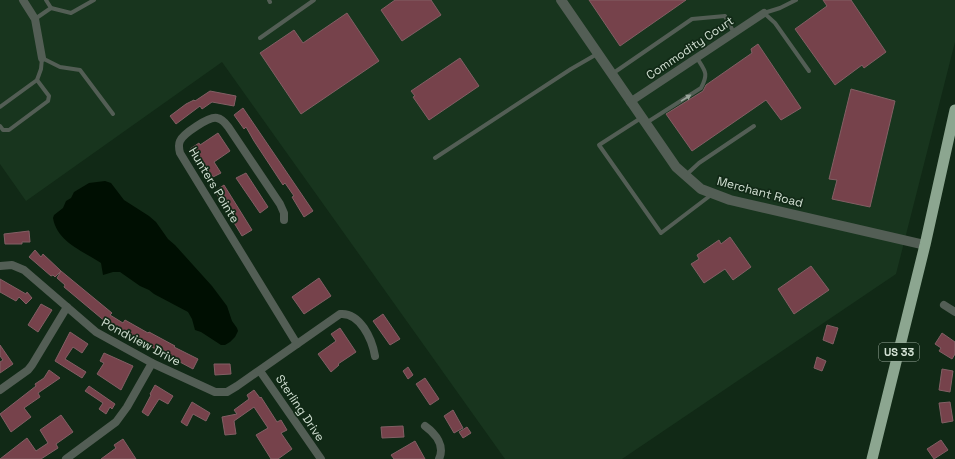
<svg xmlns="http://www.w3.org/2000/svg" width="955" height="459" viewBox="0 0 955 459" font-family="'Space Grotesk',sans-serif">
  <style>
    .built { fill: #18351e }
    .water { fill: #000f02 }
    .building { fill: #76424b; stroke: #825f64 }
    .lines { fill: none; stroke-linecap: round; stroke-linejoin: round }
    .service { stroke: #535e55; stroke-width: 4 }
    .minor { stroke: #535e55; stroke-width: 8 }
    .tertiary { stroke: #535e55; stroke-width: 10 }
    .trunk { stroke: #8ca690; stroke-width: 11 }
    .oneway { fill: #99a69b }
    .labels { text-anchor: middle; dominant-baseline: central; stroke-width: 3.5; stroke-linejoin: round; paint-order: stroke }
    .shield { fill: #112916; stroke: #99aa9b; stroke-width: 1 }
    .shield-label { font-size: 11px; font-weight: bold; fill: #d3e1d4 }
    .street-label { font-size: 12px; fill: #d3e1d4; stroke: #112916 }
  </style>
  <rect width="100%" height="100%" fill="#112916"/>
  <!-- built -->
  <path class="built" d="M0,0H955V42L896,274L622,459H505L222,62L26,201L0,164Z"/>
  <!-- water -->
  <path class="water" d="M105,181L111,183L124,200L149,216L156,222L168,239L175,245L212,286L227,306L232,321L237,328L238,331L235,337L230,342L225,345H221L201,332L195,330L192,319L188,312L154,294L149,290L140,286L120,272H113L103,275L101,263C83,251 57,242 53,218L54,215L63,208L66,201L71,198L74,192L89,183Z"/>
  <!-- building -->
  <g class="building">
    <path d="M395,0H431L441,15L402,41L381,10Z"/>
    <path d="M589,0H686L620,46Z"/>
    <path d="M823,0H851L886,52L864,68L862,65L835,85L795,29L827,6Z"/>
    <path d="M347,13L379,61L301,114L260,53L294,30L303,43Z"/>
    <path d="M758,44L801,108L781,120L766,100L692,151L666,114L703,91L706,85L752,53L751,49Z"/>
    <path d="M460,58L479,86L429,120L413,97L415,96L411,91Z"/>
    <path d="M851,89L895,101L870,207L832,199L837,180L829,179Z"/>
    <path d="M210,91L236,96L234,106L212,102L202,109L200,106L176,124L170,116L186,104L194,100L195,101Z"/>
    <path d="M243,108L313,211L304,217L292,197L294,196L285,183L283,185L254,141L246,127L244,129L234,115Z"/>
    <path d="M218,133L230,151L214,162L221,173L213,177L206,166L202,169L190,149L199,143L200,145Z"/>
    <path d="M246,173L268,207L260,213L236,178Z"/>
    <path d="M224,185L252,230L242,236L215,191Z"/>
    <path d="M29,231L30,242H22V244H5L4,234Z"/>
    <path d="M730,237L751,267L733,280L725,269L704,283L691,264L699,259L697,255L719,240L721,244Z"/>
    <path d="M35,250L41,257L43,254L61,271L55,277L53,275L51,276L29,257Z"/>
    <path d="M811,266L829,290L794,314L778,289Z"/>
    <path d="M61,271L112,313L110,315L123,323L125,320L148,333L149,332L175,346L174,347L198,359L193,369L107,323L64,287L65,285L57,278Z"/>
    <path d="M319,278L331,296L304,314L292,297Z"/>
    <path d="M0,279L26,294L27,292L32,298L26,304L19,297L16,301L0,292Z"/>
    <path d="M41,304L52,310L38,332L28,325Z"/>
    <path d="M383,314L400,339L390,345L373,321Z"/>
    <path d="M827,325L838,328L833,344L823,340Z"/>
    <path d="M340,328L356,352L338,364L339,365L331,372L318,354L336,341L331,334Z"/>
    <path d="M70,332L88,344L82,353L73,347L65,359L86,372L82,378L55,361Z"/>
    <path d="M942,333L955,342V354L952,359L939,351L941,348L935,344Z"/>
    <path d="M0,345L13,364L0,373V362L3,360L0,356Z"/>
    <path d="M104,353L133,366L121,390L97,374L104,363L100,361Z"/>
    <path d="M817,357L826,361L822,371L814,368Z"/>
    <path d="M214,364H230L231,374L215,375Z"/>
    <path d="M408,367L413,375L408,379L403,371Z"/>
    <path d="M942,369L953,371L950,392L939,390Z"/>
    <path d="M49,370L60,378L38,393L40,397L24,408L31,417L11,432L0,414L36,386L35,384L44,378Z"/>
    <path d="M425,378L439,399L430,405L416,384Z"/>
    <path d="M155,385L173,396L168,404L159,399L148,416L142,412L151,395L150,394Z"/>
    <path d="M89,386L115,404L112,409L110,407L106,414L99,409L103,403L85,391Z"/>
    <path d="M254,390L260,398L261,397L277,422L281,420L287,430L281,433L292,449L278,459H271L256,435L268,428L254,407L234,421L236,434L225,435L222,417L237,414L234,410L249,399L247,395Z"/>
    <path d="M192,402L210,413L206,421L193,414L187,426L181,422Z"/>
    <path d="M950,402L953,421L942,423L939,403Z"/>
    <path d="M453,410L463,428L454,433L444,416Z"/>
    <path d="M61,415L73,432L56,444L58,448L41,459H0L27,438L36,451L48,443L40,430Z"/>
    <path d="M403,426L404,437L382,438L381,427Z"/>
    <path d="M467,427L471,433L463,438L459,432Z"/>
    <path d="M123,439L136,459H101L116,448L114,445Z"/>
    <path d="M941,440L948,450L934,459L927,449Z"/>
    <path d="M415,441L425,459H394L391,455Z"/>
  </g>
  <g class="lines">
    <!-- service -->
    <g class="service">
      <path d="M269,0L270,2"/>
      <path d="M51,8L71,13L94,0"/>
      <path d="M764,13L775,23L809,71"/>
      <path d="M764,13L780,8L796,0"/>
      <path d="M35,19L51,8L46,0"/>
      <path d="M260,38L314,0"/>
      <path d="M612,74L692,19L725,16L734,33"/>
      <path d="M0,107L37,80L41,69L42,58L60,67L80,70L113,114"/>
      <path d="M641,118L599,145L661,233L711,195"/>
      <path d="M646,123L701,88C709,73 705,71 697,58"/>
      <path d="M0,126L3,130H9L48,101L49,96L37,80"/>
      <path d="M435,158L571,69L597,54"/>
      <path d="M686,175L699,163L754,126"/>
    </g>
    <!-- minor -->
    <g class="minor">
      <path d="M23,0L35,19L42,58"/>
      <path d="M630,102L764,13"/>
      <path d="M284,220V213L280,204L229,128C226,124 223,119 217,118C209,116 183,134 180,141C178,145 179,149 180,153L297,344"/>
      <path d="M0,266L12,265L24,270L96,332L154,364L215,392H227L237,386L340,314C360,312 372,339 375,356"/>
      <path d="M944,305L955,312"/>
      <path d="M260,371L321,459"/>
      <path d="M0,390L28,370L32,365L67,307"/>
      <path d="M425,426C436,434 445,446 439,459"/>
      <path d="M66,459L116,422L127,407L152,363"/>
    </g>
    <!-- tertiary -->
    <path class="tertiary" d="M561,0L676,167L701,189L730,200L925,245"/>
    <!-- trunk -->
    <path class="trunk" d="M872,459L925,245L955,110"/>
  </g>
  <!-- one-way arrows -->
  <defs><path id="oneway-solid" d="M-6-.8H1V-3.2L6.5 0L1 3.2V.8H-6Z"/></defs>
  <use class="oneway" href="#oneway-solid" transform="translate(686 98) rotate(-32)"/>
  <g class="labels">
    <!-- shield labels -->
    <rect class="shield" x="879" y="343" width="40" height="18" rx="3"/>
    <g class="shield-label">
      <text x="899" y="352">US 33</text>
    </g>
    <!-- street labels -->
    <g class="street-label">
      <text transform="translate(690 48) rotate(-34)">Commodity Court</text>
      <text transform="translate(214 185) rotate(59)">Hunters Pointe</text>
      <text transform="translate(760 192) rotate(15)">Merchant Road</text>
      <text transform="translate(141 342) rotate(28)">Pondview Drive</text>
      <text transform="translate(300 408) rotate(56)">Sterling Drive</text>
    </g>
  </g>
</svg>
